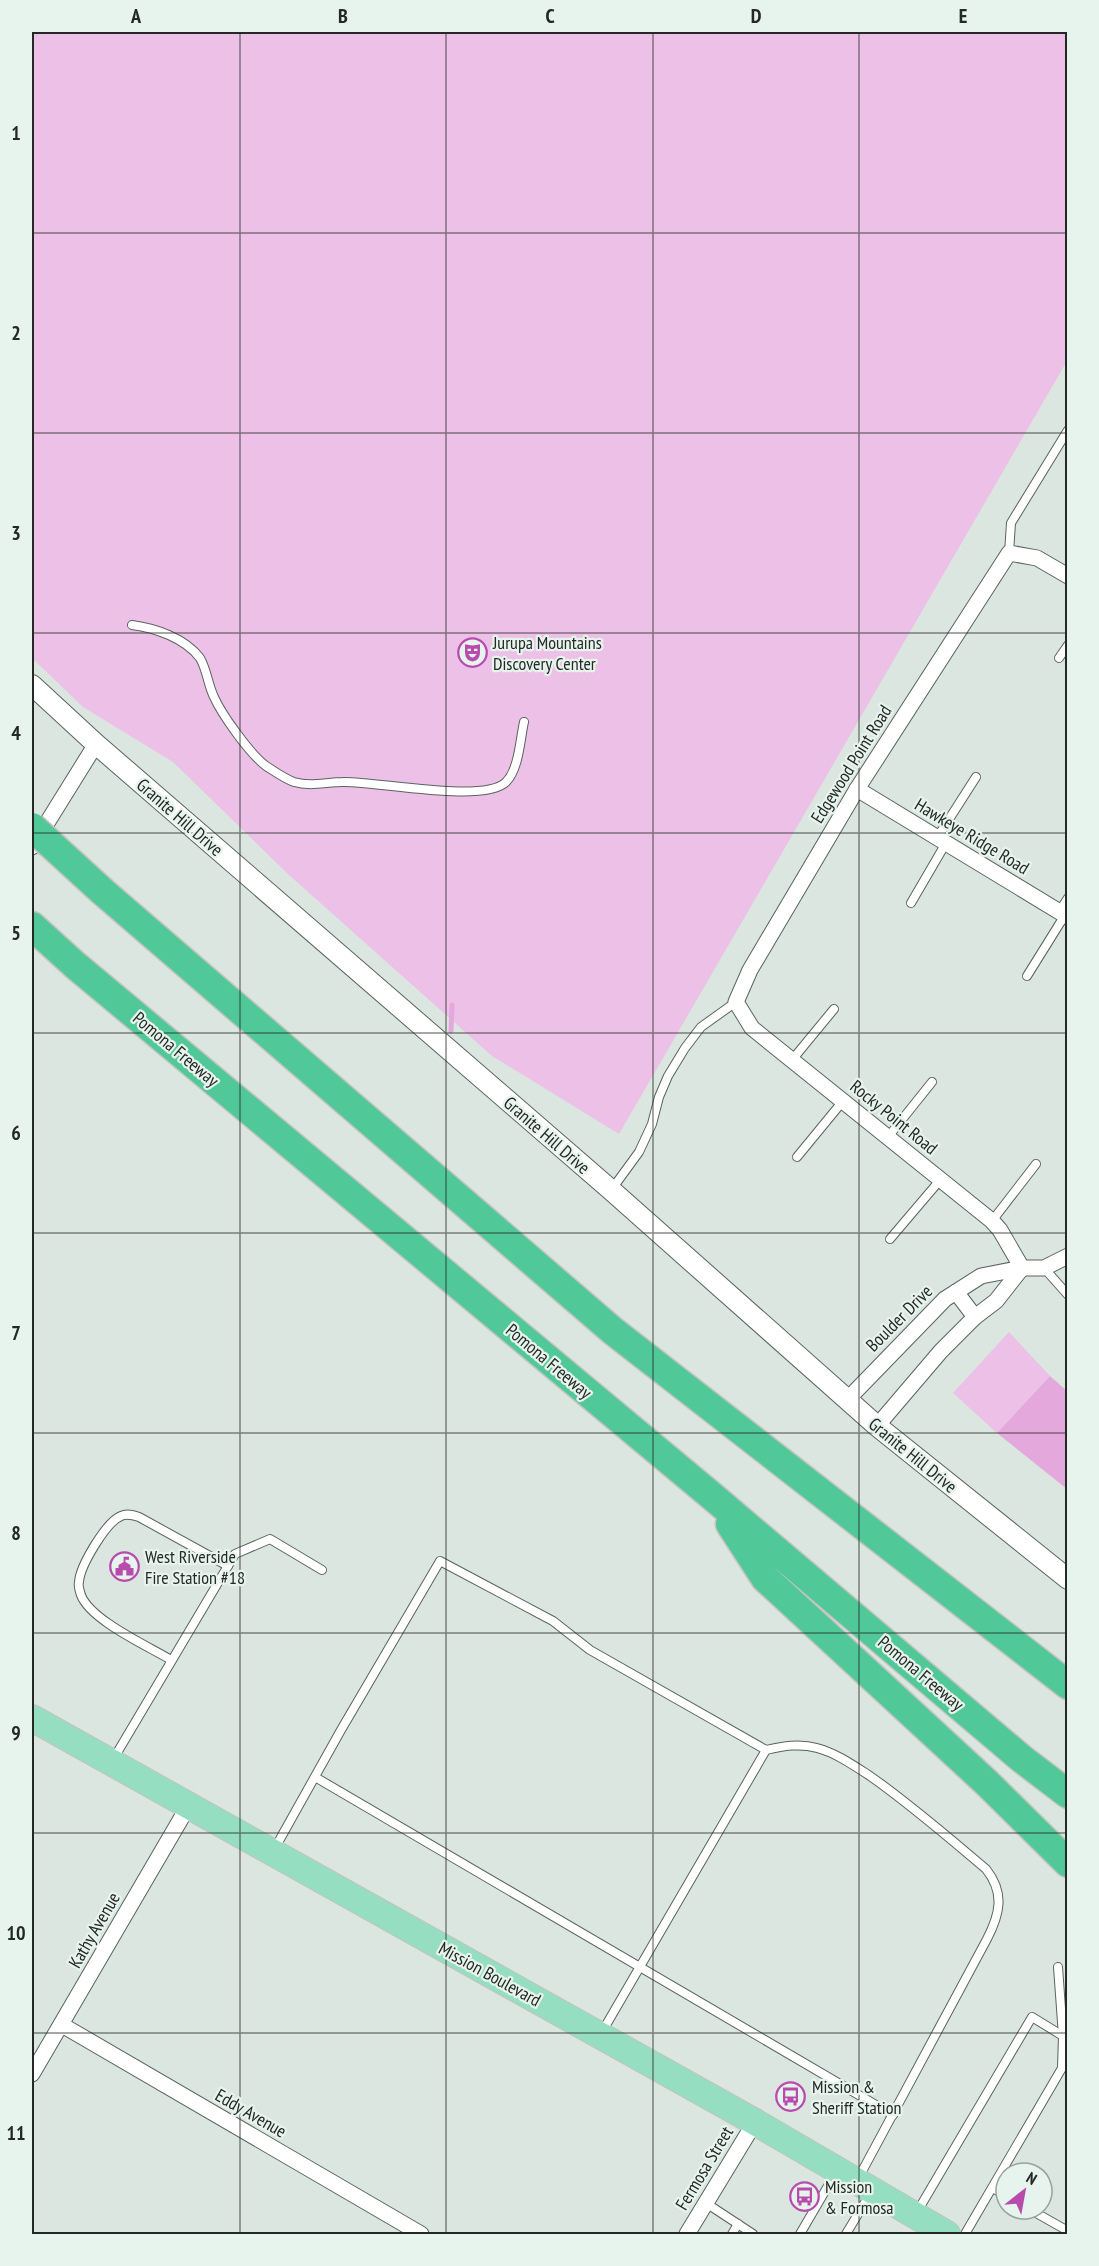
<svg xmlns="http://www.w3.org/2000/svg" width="1099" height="2266" viewBox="0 0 1099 2266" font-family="'PT Sans Narrow',sans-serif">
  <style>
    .green { fill: #edc0e7 }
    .water { fill: #e5a8dc }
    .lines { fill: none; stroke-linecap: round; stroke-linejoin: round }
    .stream { stroke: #e5a8dc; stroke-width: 5 }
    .service-casing { stroke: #5a645f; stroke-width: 10 }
    .minor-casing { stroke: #5a645f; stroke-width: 17 }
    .tertiary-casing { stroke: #5a645f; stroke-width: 22 }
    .primary-casing { stroke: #c2c3c2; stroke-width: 28 }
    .motorway-casing { stroke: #c2c3c2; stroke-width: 31 }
    .service { stroke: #fff; stroke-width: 8 }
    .minor { stroke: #fff; stroke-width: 15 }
    .tertiary { stroke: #fff; stroke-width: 20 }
    .primary { stroke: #96dec1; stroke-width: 26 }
    .motorway { stroke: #50c898; stroke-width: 28 }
    .motorway-bridge-casing { stroke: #c2c3c2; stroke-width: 31; stroke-linecap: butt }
    .motorway-bridge { stroke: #50c898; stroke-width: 28 }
    .grid { fill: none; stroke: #242926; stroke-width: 1.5; stroke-opacity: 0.55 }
    .labels { text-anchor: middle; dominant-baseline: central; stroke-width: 4.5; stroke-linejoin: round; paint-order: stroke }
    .poi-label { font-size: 18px; fill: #242926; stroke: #e7f3ed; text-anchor: start }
    .street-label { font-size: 18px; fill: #242926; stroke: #e7f3ed }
    .neatline { fill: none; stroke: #242926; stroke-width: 2 }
    .grid-label { font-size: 20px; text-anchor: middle; font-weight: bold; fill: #242926 }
  </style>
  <rect width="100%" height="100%" fill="#dae6df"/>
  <!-- green -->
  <g class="green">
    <path d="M32,32H1067V361L619,1134L492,1056L289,875L173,762L83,707L32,658Z"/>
    <path d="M1009,1332L1050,1376L997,1433L953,1393Z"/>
  </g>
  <!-- water -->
  <path class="water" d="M1050,1376L1067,1391V1489L997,1433Z"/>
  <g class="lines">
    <!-- stream -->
    <path class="stream" d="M451,1031L452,1005"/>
    <defs>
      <g id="service">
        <path d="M1009,553L1011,523L1068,430"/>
        <path d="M132,625C155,628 185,638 200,658C207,670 208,685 214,697C222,715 250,754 266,766C274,771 285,779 294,782C311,787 326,782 343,782C376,781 484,804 506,782C519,769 520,740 524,722"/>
        <path d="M1059,658L1068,645"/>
        <path d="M937,838L976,777"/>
        <path d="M911,903L946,843"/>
        <path d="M1059,912L1068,898"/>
        <path d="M1027,976L1065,915"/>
        <path d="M792,1060L834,1009"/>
        <path d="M888,1137L932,1082"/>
        <path d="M797,1157L843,1101"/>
        <path d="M612,1189L639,1152L652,1124L659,1097L668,1076L685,1048L701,1027L736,1002"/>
        <path d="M992,1221L1036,1164"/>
        <path d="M890,1239L941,1179"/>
        <path d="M1044,1268L1068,1295"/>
        <path d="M171,1660C148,1646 90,1620 81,1595C80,1592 78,1585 79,1582C80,1566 106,1522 121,1516C127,1513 133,1515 139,1517L228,1566"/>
        <path d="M766,1750C783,1746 800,1743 817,1748C836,1753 853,1765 870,1776C910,1804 948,1837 986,1869C1005,1893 1000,1914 987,1939L859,2177"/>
        <path d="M114,1758L235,1554L270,1539L322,1570"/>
        <path d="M315,1777L893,2115"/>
        <path d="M275,1848L341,1730L440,1561L553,1621L590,1650L766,1750L602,2032"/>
        <path d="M1058,1967L1063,2036"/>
        <path d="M993,2188L1006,2196"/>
        <path d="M706,2203L753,2234"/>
        <path d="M1029,2209L1068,2231"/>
        <path d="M917,2212L1032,2017L1063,2036L1062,2068L965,2234"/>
        <path d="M732,2234L738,2224"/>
        <path d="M800,2234L835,2174"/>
        <path d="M846,2234L870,2194"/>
      </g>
      <g id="minor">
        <path d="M857,789L1068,917"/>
        <path d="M32,847L96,744"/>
        <path d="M1022,1268L1000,1230L992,1221L752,1028L736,1002L750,970L857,789L1009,553L1037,558L1068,576"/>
        <path d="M956,1292L975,1317"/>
        <path d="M847,1400L945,1299L981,1276L1022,1268H1044L1068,1256"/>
        <path d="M877,1426L941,1351L975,1317L996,1301L1022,1268"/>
        <path d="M62,2025L421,2234"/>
        <path d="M32,2074L189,1805"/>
        <path d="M687,2234L755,2122"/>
      </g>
      <path id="tertiary" d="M32,685L96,744L611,1190L877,1426L1068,1579"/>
      <path id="primary" d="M32,1718L755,2122L947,2234"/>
      <g id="motorway">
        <path d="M102,891L613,1331L1068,1685"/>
        <path d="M32,926L75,965L713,1497L1022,1759L1068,1794"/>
        <path d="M730,1524L765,1578L987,1783L1068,1863"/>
      </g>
    </defs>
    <!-- service casing -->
    <use href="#service" class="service-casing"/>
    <!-- minor casing -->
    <use href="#minor" class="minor-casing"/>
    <!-- tertiary casing -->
    <use href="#tertiary" class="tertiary-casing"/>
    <!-- primary casing -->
    <use href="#primary" class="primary-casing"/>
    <!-- motorway casing -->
    <use href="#motorway" class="motorway-casing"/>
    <!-- service -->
    <use href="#service" class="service"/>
    <!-- minor -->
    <use href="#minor" class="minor"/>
    <!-- tertiary -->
    <use href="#tertiary" class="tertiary"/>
    <!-- primary -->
    <use href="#primary" class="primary"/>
    <!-- motorway -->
    <use href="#motorway" class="motorway"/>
    <defs>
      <path id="motorway-bridge" d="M32,827L102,891"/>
    </defs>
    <!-- motorway-bridge casing -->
    <use href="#motorway-bridge" class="motorway-bridge-casing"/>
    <!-- motorway-bridge -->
    <use href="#motorway-bridge" class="motorway-bridge"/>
  </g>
  <!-- grid -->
  <path class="grid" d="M240,32V2234M446,32V2234M653,32V2234M859,32V2234M32,233H1068M32,433H1068M32,633H1068M32,833H1068M32,1033H1068M32,1233H1068M32,1433H1068M32,1633H1068M32,1833H1068M32,2033H1068"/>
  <!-- icons -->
  <defs>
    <symbol id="theatre-ring" viewBox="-11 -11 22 22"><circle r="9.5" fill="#e7f3ed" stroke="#b74cad" stroke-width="1.5"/><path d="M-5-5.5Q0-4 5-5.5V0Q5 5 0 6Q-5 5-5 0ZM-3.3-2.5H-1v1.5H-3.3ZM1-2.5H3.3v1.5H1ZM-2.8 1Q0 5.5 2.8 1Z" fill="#b74cad"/></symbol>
    <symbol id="civic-ring" viewBox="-11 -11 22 22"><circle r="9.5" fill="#e7f3ed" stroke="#b74cad" stroke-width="1.5"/><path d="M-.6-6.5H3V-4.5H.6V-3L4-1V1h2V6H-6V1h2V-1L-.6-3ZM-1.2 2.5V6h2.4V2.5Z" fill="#b74cad"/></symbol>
    <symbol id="bus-ring" viewBox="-11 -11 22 22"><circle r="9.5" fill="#e7f3ed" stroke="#b74cad" stroke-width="1.5"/><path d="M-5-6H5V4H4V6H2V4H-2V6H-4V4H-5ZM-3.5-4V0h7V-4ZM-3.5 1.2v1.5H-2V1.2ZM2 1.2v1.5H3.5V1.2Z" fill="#b74cad"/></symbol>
  </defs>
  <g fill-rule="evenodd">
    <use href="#theatre-ring" x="456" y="636" width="33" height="33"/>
    <use href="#civic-ring" x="108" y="1550" width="33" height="33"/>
    <use href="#bus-ring" x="774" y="2080" width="33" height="33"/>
    <use href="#bus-ring" x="788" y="2180" width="33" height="33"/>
  </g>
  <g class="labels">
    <!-- poi labels -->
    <g class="poi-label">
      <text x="493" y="642">Jurupa Mountains<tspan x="493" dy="21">Discovery Center</tspan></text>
      <text x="145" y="1556">West Riverside<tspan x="145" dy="21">Fire Station #18</tspan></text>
      <text x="812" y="2086">Mission &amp;<tspan x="812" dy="21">Sheriff Station</tspan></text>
      <text x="825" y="2186">Mission<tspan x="825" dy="21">&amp; Formosa</tspan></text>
    </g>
    <!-- street labels -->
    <g class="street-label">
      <text transform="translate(851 764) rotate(-58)">Edgewood Point Road</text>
      <text transform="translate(180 817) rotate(41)">Granite Hill Drive</text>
      <text transform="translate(972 836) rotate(31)">Hawkeye Ridge Road</text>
      <text transform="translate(176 1049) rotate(40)">Pomona Freeway</text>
      <text transform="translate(894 1117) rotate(39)">Rocky Point Road</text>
      <text transform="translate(547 1135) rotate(41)">Granite Hill Drive</text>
      <text transform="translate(899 1318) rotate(-45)">Boulder Drive</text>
      <text transform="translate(549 1361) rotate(40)">Pomona Freeway</text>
      <text transform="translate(913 1455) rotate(39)">Granite Hill Drive</text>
      <text transform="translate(921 1673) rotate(40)">Pomona Freeway</text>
      <text transform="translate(94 1930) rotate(-60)">Kathy Avenue</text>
      <text transform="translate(490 1974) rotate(29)">Mission Boulevard</text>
      <text transform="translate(251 2113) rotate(30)">Eddy Avenue</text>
      <text transform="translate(704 2168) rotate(-59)">Fermosa Street</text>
    </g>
  </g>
  <!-- border -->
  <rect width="1099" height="2266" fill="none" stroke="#e7f3ed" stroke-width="66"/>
  <!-- north arrow -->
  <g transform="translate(1024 2191) rotate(31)"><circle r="28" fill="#e7f3ed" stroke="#99a29d" stroke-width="1.5"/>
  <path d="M0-4.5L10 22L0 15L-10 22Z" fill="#b74cad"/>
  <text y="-9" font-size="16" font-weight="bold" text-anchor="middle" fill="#242926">N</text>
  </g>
  <rect x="33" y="33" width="1033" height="2200" class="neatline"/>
  <g class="grid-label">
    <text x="136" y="23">A</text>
    <text x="343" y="23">B</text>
    <text x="550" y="23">C</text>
    <text x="756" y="23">D</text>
    <text x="963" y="23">E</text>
    <text x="16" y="140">1</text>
    <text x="16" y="340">2</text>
    <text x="16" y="540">3</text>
    <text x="16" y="740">4</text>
    <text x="16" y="940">5</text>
    <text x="16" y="1140">6</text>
    <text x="16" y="1340">7</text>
    <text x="16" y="1540">8</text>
    <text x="16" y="1740">9</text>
    <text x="16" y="1940">10</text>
    <text x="16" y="2140">11</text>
  </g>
</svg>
